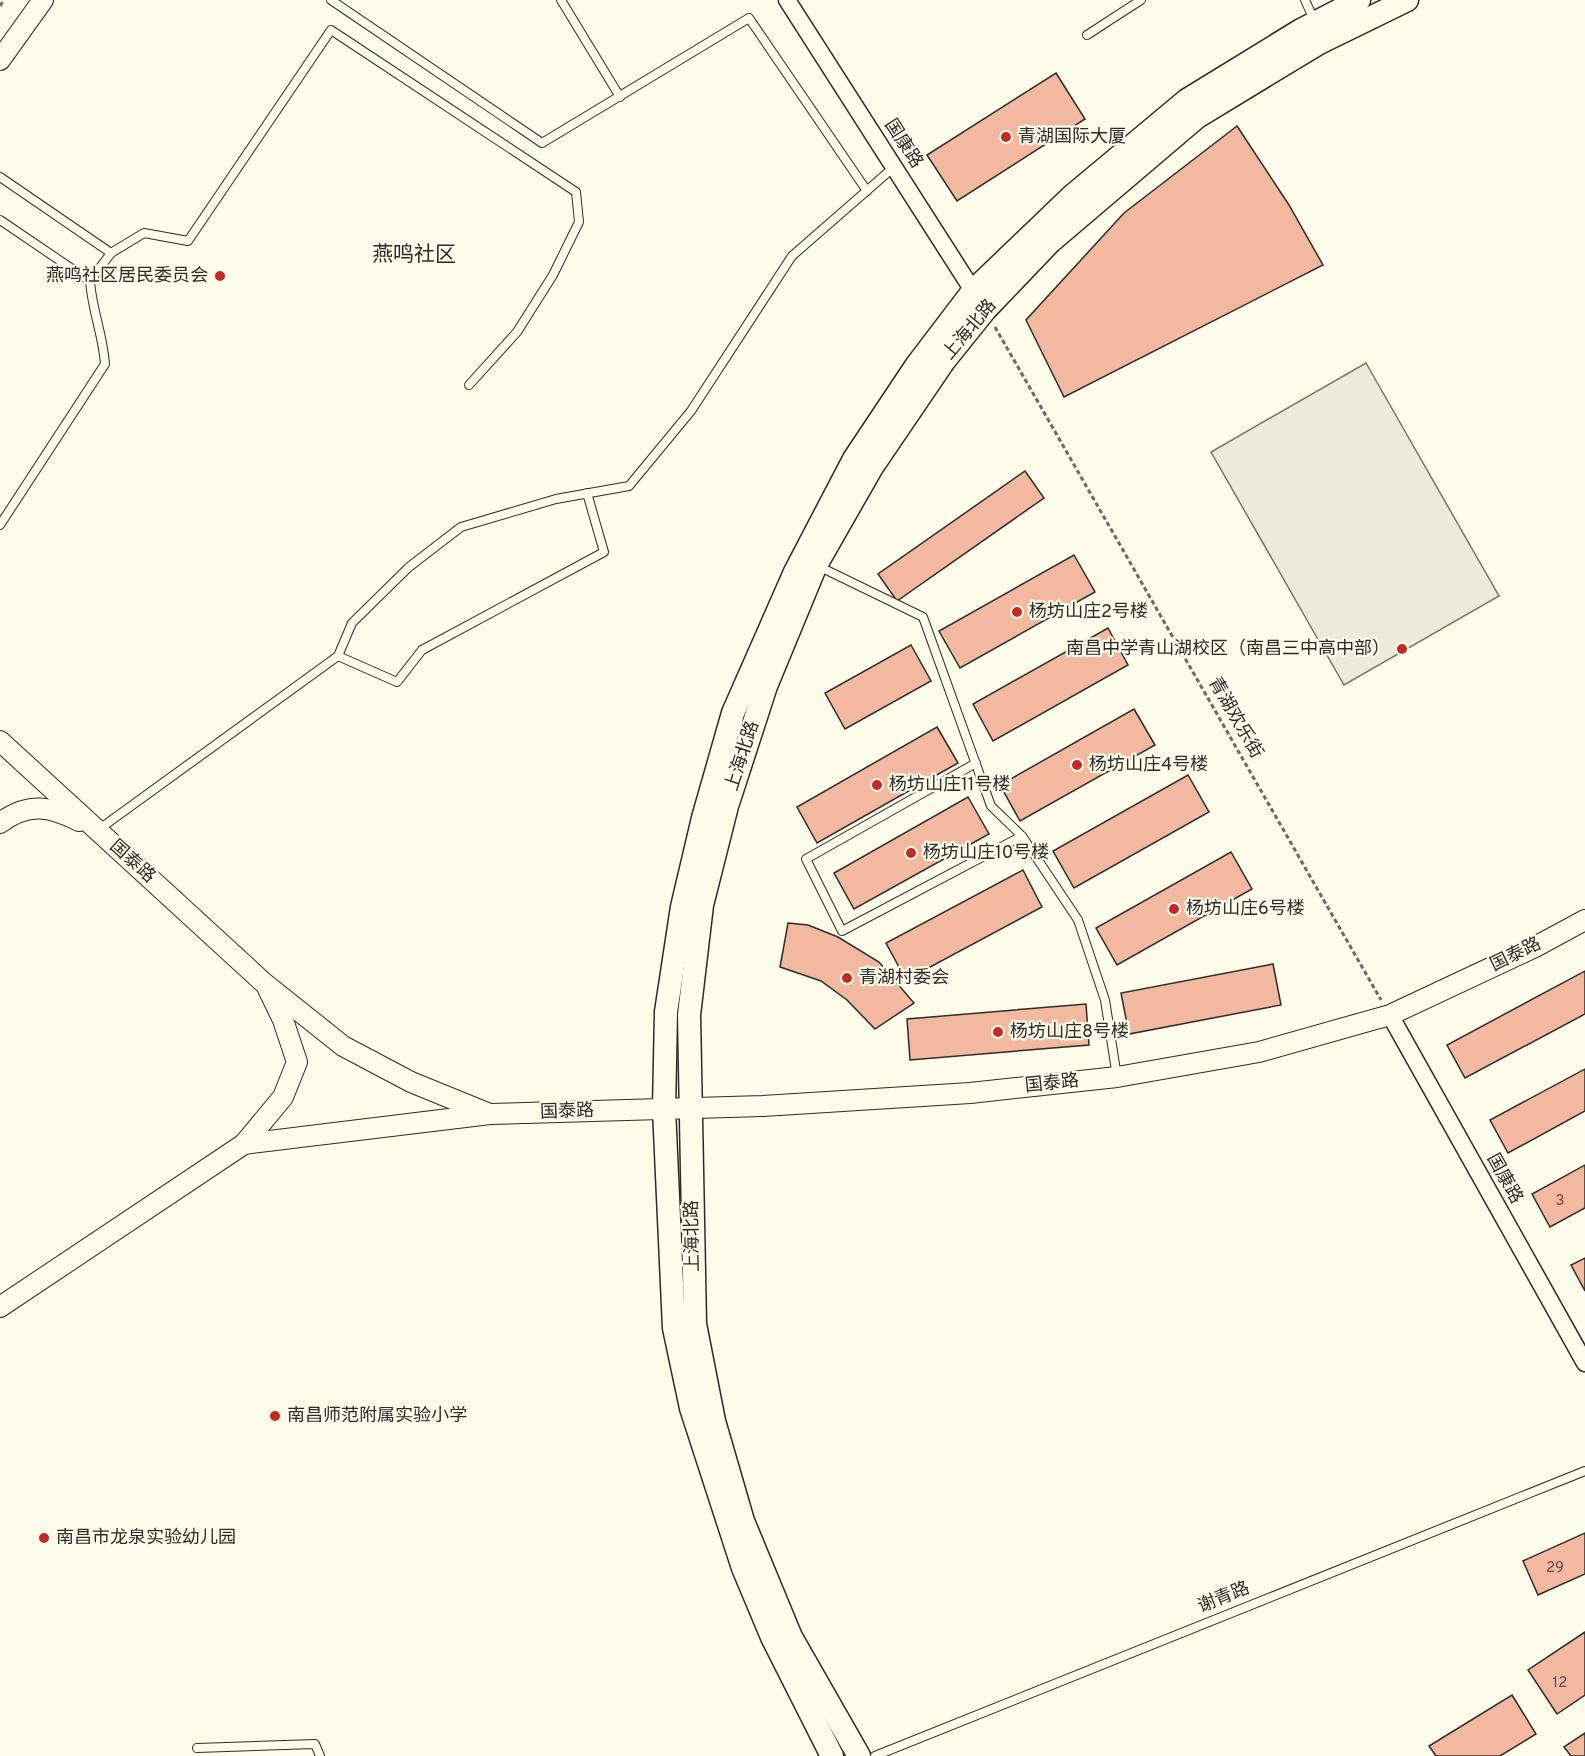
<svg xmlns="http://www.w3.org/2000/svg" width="1585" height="1756" viewBox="0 0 1585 1756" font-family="Overpass,'Noto Sans SC',sans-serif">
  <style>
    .green { fill: #ecebdb; stroke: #74746e; stroke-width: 1.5 }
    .building { fill: #f2b8a0; stroke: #2b2b2b; stroke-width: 1.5 }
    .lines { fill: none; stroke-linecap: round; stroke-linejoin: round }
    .service-casing { stroke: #2b2b2b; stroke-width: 10 }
    .minor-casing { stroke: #2b2b2b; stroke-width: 19 }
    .tertiary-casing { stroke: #2b2b2b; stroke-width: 22 }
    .secondary-casing { stroke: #2b2b2b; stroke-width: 25 }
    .path { stroke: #6a6964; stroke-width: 3; stroke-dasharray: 4.5 3; stroke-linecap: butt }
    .service { stroke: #fdfbea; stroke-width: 8 }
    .minor { stroke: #fdfbea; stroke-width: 16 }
    .tertiary { stroke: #fdfbea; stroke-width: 20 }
    .secondary { stroke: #fdfbea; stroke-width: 22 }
    .poi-dot { fill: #c62828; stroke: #fdfbea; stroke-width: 2 }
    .labels { text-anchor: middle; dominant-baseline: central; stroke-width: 4.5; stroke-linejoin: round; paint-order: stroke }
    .number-label { font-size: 15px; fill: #5d4e48 }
    .poi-label { font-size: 18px; fill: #2b2b2b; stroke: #fdfbea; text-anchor: start }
    .street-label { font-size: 18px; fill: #2b2b2b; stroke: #fdfbea }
    .quarter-label { font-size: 21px; fill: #2b2b2b; stroke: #fdfbea }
  </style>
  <rect width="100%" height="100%" fill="#fdfbea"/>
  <!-- green -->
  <path class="green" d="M1366,363L1499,596L1344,685L1211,452Z"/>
  <!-- building -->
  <g class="building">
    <path d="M1056,73L1085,119L957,201L927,155Z"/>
    <path d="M1237,126L1289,205L1323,265L1064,397L1026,320L1124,213Z"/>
    <path d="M1025,471L1044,498L897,601L878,574Z"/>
    <path d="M1074,555L1095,592L960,668L939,631Z"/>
    <path d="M1108,628L1128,665L993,741L973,704Z"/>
    <path d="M911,645L931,681L845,729L825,693Z"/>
    <path d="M1134,709L1155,745L1020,821L1000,785Z"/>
    <path d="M937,727L958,763L817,843L797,807Z"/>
    <path d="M1188,775L1209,812L1074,888L1053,851Z"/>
    <path d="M968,797L989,834L854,909L834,873Z"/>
    <path d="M1231,852L1252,889L1117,965L1096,928Z"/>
    <path d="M1023,870L1042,907L906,980L886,943Z"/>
    <path d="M788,923L808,925L838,937L879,962L914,1003L875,1029L847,1000L821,981L780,967Z"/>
    <path d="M1273,964L1281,1005L1129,1034L1121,993Z"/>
    <path d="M1585,971V1014L1465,1078L1447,1045Z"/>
    <path d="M1086,1004L1089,1045L910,1060L907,1019Z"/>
    <path d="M1585,1069V1111L1508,1153L1490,1120Z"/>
    <path d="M1585,1165V1208L1550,1227L1532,1194Z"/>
    <path d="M1585,1258V1291L1571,1265Z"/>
    <path d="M1585,1533V1574L1538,1595L1523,1561Z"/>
    <path d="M1585,1632V1695L1557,1714L1528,1670Z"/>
    <path d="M1512,1695L1536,1734L1500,1756H1436L1429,1746Z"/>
    <path d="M1585,1733V1756H1571L1564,1747Z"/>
  </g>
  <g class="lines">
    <defs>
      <g id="service">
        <path d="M331,0L542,143L749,18L867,191"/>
        <path d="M561,0L620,97"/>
        <path d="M1305,0L1315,22"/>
        <path d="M1087,35L1141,0"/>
        <path d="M0,177L111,253L144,233L188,241L331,30L576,192L579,222L553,275L517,332L469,385"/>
        <path d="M0,220L90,281C92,310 103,335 105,364L0,525"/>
        <path d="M90,281L111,253"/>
        <path d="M816,565L923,617L991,806L1022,836L1078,920L1105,1000L1117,1077"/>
        <path d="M338,656L397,682L422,650L604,552L587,493"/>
        <path d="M976,763L806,859L842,931L1022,836"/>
        <path d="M98,830L338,656L352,623L409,567L461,527L556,499L629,486L691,411L792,256L894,167"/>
        <path d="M197,1748L315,1744L320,1756"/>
        <path d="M875,1756L1585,1471"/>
      </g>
      <g id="minor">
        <path d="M787,0L979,300"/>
        <path d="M1390,1015L1585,1363"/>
      </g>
      <g id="tertiary">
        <path d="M0,60L43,0"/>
        <path d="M0,741L264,983L343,1046L411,1082L487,1113"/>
        <path d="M0,823C28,802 50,806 79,821"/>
        <path d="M244,1144L283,1097L297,1062L283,1020L268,989"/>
        <path d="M0,1307L244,1144L490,1114L763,1106L970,1093L1117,1077L1259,1052L1390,1015L1535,947L1585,920"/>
      </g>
      <g id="secondary">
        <path d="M832,1756L772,1637L743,1568L691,1408L674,1328L664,1109L666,1012L682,907L703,818L733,713L795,572L854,459L916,366L973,291L1072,196L1187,100L1301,30L1359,0"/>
        <path d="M859,1756L791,1637L743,1521L714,1421L695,1324L689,1015L702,905L727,806L766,686L816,565L872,467L944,361L985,310L1050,242L1197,117L1319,43L1407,0"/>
      </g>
    </defs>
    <!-- service casing -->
    <use href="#service" class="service-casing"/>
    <!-- minor casing -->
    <use href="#minor" class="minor-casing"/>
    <!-- tertiary casing -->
    <use href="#tertiary" class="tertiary-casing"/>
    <!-- secondary casing -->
    <use href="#secondary" class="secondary-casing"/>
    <!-- path -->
    <g class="path">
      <path d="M0,6L4,0"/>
      <path d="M995,327L1381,1000"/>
    </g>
    <!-- service -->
    <use href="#service" class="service"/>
    <!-- minor -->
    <use href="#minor" class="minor"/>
    <!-- tertiary -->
    <use href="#tertiary" class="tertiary"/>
    <!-- secondary -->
    <use href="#secondary" class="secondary"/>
  </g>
  <!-- markers -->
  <g class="poi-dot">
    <circle cx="1006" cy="137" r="6"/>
    <circle cx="220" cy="276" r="6"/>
    <circle cx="1017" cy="612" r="6"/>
    <circle cx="1402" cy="649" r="6"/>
    <circle cx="1077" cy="765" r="6"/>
    <circle cx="877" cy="785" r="6"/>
    <circle cx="911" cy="853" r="6"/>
    <circle cx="1174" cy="909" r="6"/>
    <circle cx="847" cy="978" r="6"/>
    <circle cx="998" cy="1032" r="6"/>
    <circle cx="275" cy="1416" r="6"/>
    <circle cx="44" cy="1538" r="6"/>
  </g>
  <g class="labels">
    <!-- number labels -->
    <g class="number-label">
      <text x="1560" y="1201">3</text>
      <text x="1555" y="1568">29</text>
      <text x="1560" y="1683">12</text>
    </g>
    <!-- poi labels -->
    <g class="poi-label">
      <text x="1018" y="137">青湖国际大厦</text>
      <text x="208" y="276" text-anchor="end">燕鸣社区居民委员会</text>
      <text x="1029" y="612">杨坊山庄2号楼</text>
      <text x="1390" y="649" text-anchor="end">南昌中学青山湖校区（南昌三中高中部）</text>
      <text x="1089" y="765">杨坊山庄4号楼</text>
      <text x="889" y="785">杨坊山庄11号楼</text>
      <text x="923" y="853">杨坊山庄10号楼</text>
      <text x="1186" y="909">杨坊山庄6号楼</text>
      <text x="859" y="978">青湖村委会</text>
      <text x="1010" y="1032">杨坊山庄8号楼</text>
      <text x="287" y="1416">南昌师范附属实验小学</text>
      <text x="56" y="1538">南昌市龙泉实验幼儿园</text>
    </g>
    <!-- street labels -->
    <g class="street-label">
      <text transform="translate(903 144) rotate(57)">国康路</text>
      <text transform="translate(970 330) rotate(-50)">上海北路</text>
      <text transform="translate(1235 718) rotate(60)">青湖欢乐街</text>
      <text transform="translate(743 756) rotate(-72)">上海北路</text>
      <text transform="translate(132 862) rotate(42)">国泰路</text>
      <text transform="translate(1516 955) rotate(-26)">国泰路</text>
      <text transform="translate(1052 1084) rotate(-6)">国泰路</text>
      <text transform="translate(567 1112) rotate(-2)">国泰路</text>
      <text transform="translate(1504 1179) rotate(61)">国康路</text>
      <text transform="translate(693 1236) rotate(-91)">上海北路</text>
      <text transform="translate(1224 1598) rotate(-22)">谢青路</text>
    </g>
    <!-- quarter labels -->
    <g class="quarter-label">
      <text x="414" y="255">燕鸣社区</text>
    </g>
  </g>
</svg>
